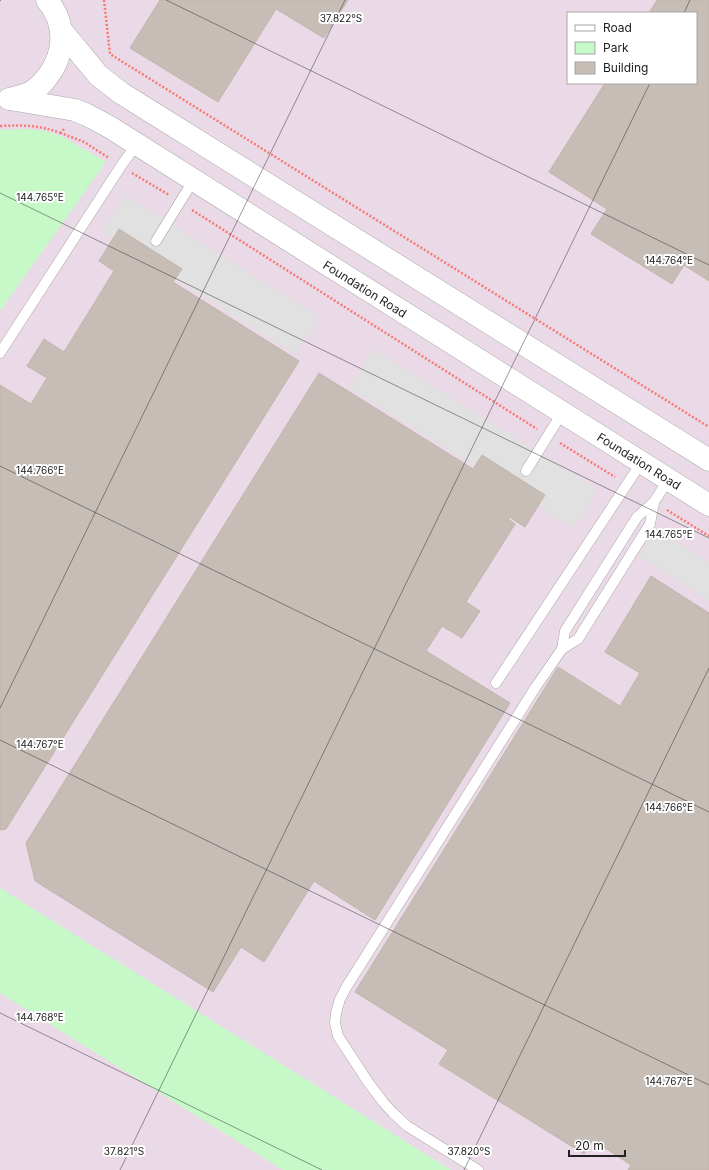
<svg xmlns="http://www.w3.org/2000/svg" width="709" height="1170" viewBox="0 0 709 1170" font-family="Inter,sans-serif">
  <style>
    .industrial { fill: #eadae8; fill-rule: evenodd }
    .park { fill: #c7f9c8 }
    .parking { fill: #e1e1e1 }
    .building { fill: #c6bdb7; stroke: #c3b4aa }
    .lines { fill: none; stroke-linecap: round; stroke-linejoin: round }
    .service-casing { stroke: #a8a8a8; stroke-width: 11 }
    .tertiary-casing { stroke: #a8a8a8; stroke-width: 23 }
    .path { stroke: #f87872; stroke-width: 2.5; stroke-dasharray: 2 2; stroke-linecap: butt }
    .service { stroke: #fff; stroke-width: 10 }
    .tertiary { stroke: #fff; stroke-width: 22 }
    .ticks { fill: none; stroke: #212121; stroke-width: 1; stroke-opacity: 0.45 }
    .labels { text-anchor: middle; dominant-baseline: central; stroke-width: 4; stroke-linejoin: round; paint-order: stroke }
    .street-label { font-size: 12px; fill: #212121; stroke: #fff }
    .ticks-label { font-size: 10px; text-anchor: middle; fill: #212121; stroke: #fff; stroke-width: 4; stroke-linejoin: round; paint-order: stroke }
  </style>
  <rect width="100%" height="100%" fill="#f1ede8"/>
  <!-- industrial -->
  <path class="industrial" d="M0,0H709V1170H0ZM568,13H696V83H568Z"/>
  <!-- park -->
  <g class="park">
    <path d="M23,129L46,131L63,137L106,162L0,311V130Z"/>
    <path d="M0,888L451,1170H283L0,993Z"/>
  </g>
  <!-- parking -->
  <g class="parking">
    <path d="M125,195L318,316L296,355L102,233Z"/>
    <path d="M373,349L598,490L573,528L349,388Z"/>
    <path d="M656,529L709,562V601L639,556Z"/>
  </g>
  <!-- building -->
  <g class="building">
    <path d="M160,0H348L324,38L276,9L218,102L130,48Z"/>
    <path d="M657,0H709V281L684,265L672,284L591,234L607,209L549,172L605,83H696V13H649Z"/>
    <path d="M119,229L182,269L173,282L299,361L6,829L0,830V385L31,404L47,378L27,366L44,339L64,352L114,271L99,261Z"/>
    <path d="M319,373L473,469L482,455L545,495L525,527L509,517L508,519L515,524L466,602L480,611L462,638L442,626L426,651L510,703L375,920L314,881L264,962L241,947L213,992L35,881L26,843Z"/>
    <path d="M651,576L709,613V1170H628L631,1165L593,1140L584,1154L439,1064L448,1050L355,992L558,667L620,706L640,673L605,652Z"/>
  </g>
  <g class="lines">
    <defs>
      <g id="service">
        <path d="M156,241L193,181"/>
        <path d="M0,353L121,166L136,145"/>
        <path d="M526,471L562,413"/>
        <path d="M562,649L565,631L637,517L654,502L668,480"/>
        <path d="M496,683L641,463"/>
        <path d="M478,1170L407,1126L393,1113L383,1102L368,1082L338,1036L335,1023L336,1013L340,999L347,986L535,688L562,649L578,639L650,524L654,502"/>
      </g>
      <g id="tertiary">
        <path d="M61,30L98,75L121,93L709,460"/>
        <path d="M9,99C15,98 21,96 27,94C35,91 43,83 48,76C66,52 66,23 47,0"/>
        <path d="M10,99L75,110L87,115L108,126L709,505"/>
      </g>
    </defs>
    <!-- service casing -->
    <use href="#service" class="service-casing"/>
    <!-- tertiary casing -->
    <use href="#tertiary" class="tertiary-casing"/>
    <!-- path -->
    <g class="path">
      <path d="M104,0L110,54L709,427"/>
      <path d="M0,126C24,125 39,125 61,133"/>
      <path d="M64,129L61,133L84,142L109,158"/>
      <path d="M132,173L169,195"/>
      <path d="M192,210L537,429"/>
      <path d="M560,443L615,477"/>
      <path d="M667,510L709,536"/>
    </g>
    <!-- service -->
    <use href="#service" class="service"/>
    <!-- tertiary -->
    <use href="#tertiary" class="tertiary"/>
  </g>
  <!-- ticks -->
  <path class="ticks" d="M166,0L709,265M0,1L1,0M684,13L690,0M0,193L709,538M0,466L709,812M0,708L345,0M0,740L709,1085M0,1013L322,1170M120,1170L650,83M464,1170L709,668"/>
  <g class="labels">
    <!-- street labels -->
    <g class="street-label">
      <text transform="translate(365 289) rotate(32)">Foundation Road</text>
      <text transform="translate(639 461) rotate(32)">Foundation Road</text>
    </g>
  </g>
  <g class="ticks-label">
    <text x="341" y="22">37.822°S</text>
    <text x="40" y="201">144.765°E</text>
    <text x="669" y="264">144.764°E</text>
    <text x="40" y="474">144.766°E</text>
    <text x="669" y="538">144.765°E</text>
    <text x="40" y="748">144.767°E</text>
    <text x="669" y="811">144.766°E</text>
    <text x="40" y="1021">144.768°E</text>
    <text x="669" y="1085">144.767°E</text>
    <text x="124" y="1155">37.821°S</text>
    <text x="469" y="1155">37.820°S</text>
  </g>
  <!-- legend -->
  <rect x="567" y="12" width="130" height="72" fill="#ffffff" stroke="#a6a6a6"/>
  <rect x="575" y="25" width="20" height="6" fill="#ffffff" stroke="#a6a6a6"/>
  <text x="603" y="32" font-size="12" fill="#212121">Road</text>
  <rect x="575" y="42" width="20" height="12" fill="#c7f9c8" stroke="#a6a6a6"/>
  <text x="603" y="52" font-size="12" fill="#212121">Park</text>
  <rect x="575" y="62" width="20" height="12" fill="#c6bdb7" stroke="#a6a6a6"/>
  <text x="603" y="72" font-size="12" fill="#212121">Building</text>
  <!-- scale -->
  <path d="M569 1150v6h56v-6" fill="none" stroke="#212121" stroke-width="2"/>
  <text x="575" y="1150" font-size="12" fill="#212121" stroke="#ffffff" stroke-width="3" paint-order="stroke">20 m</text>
</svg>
